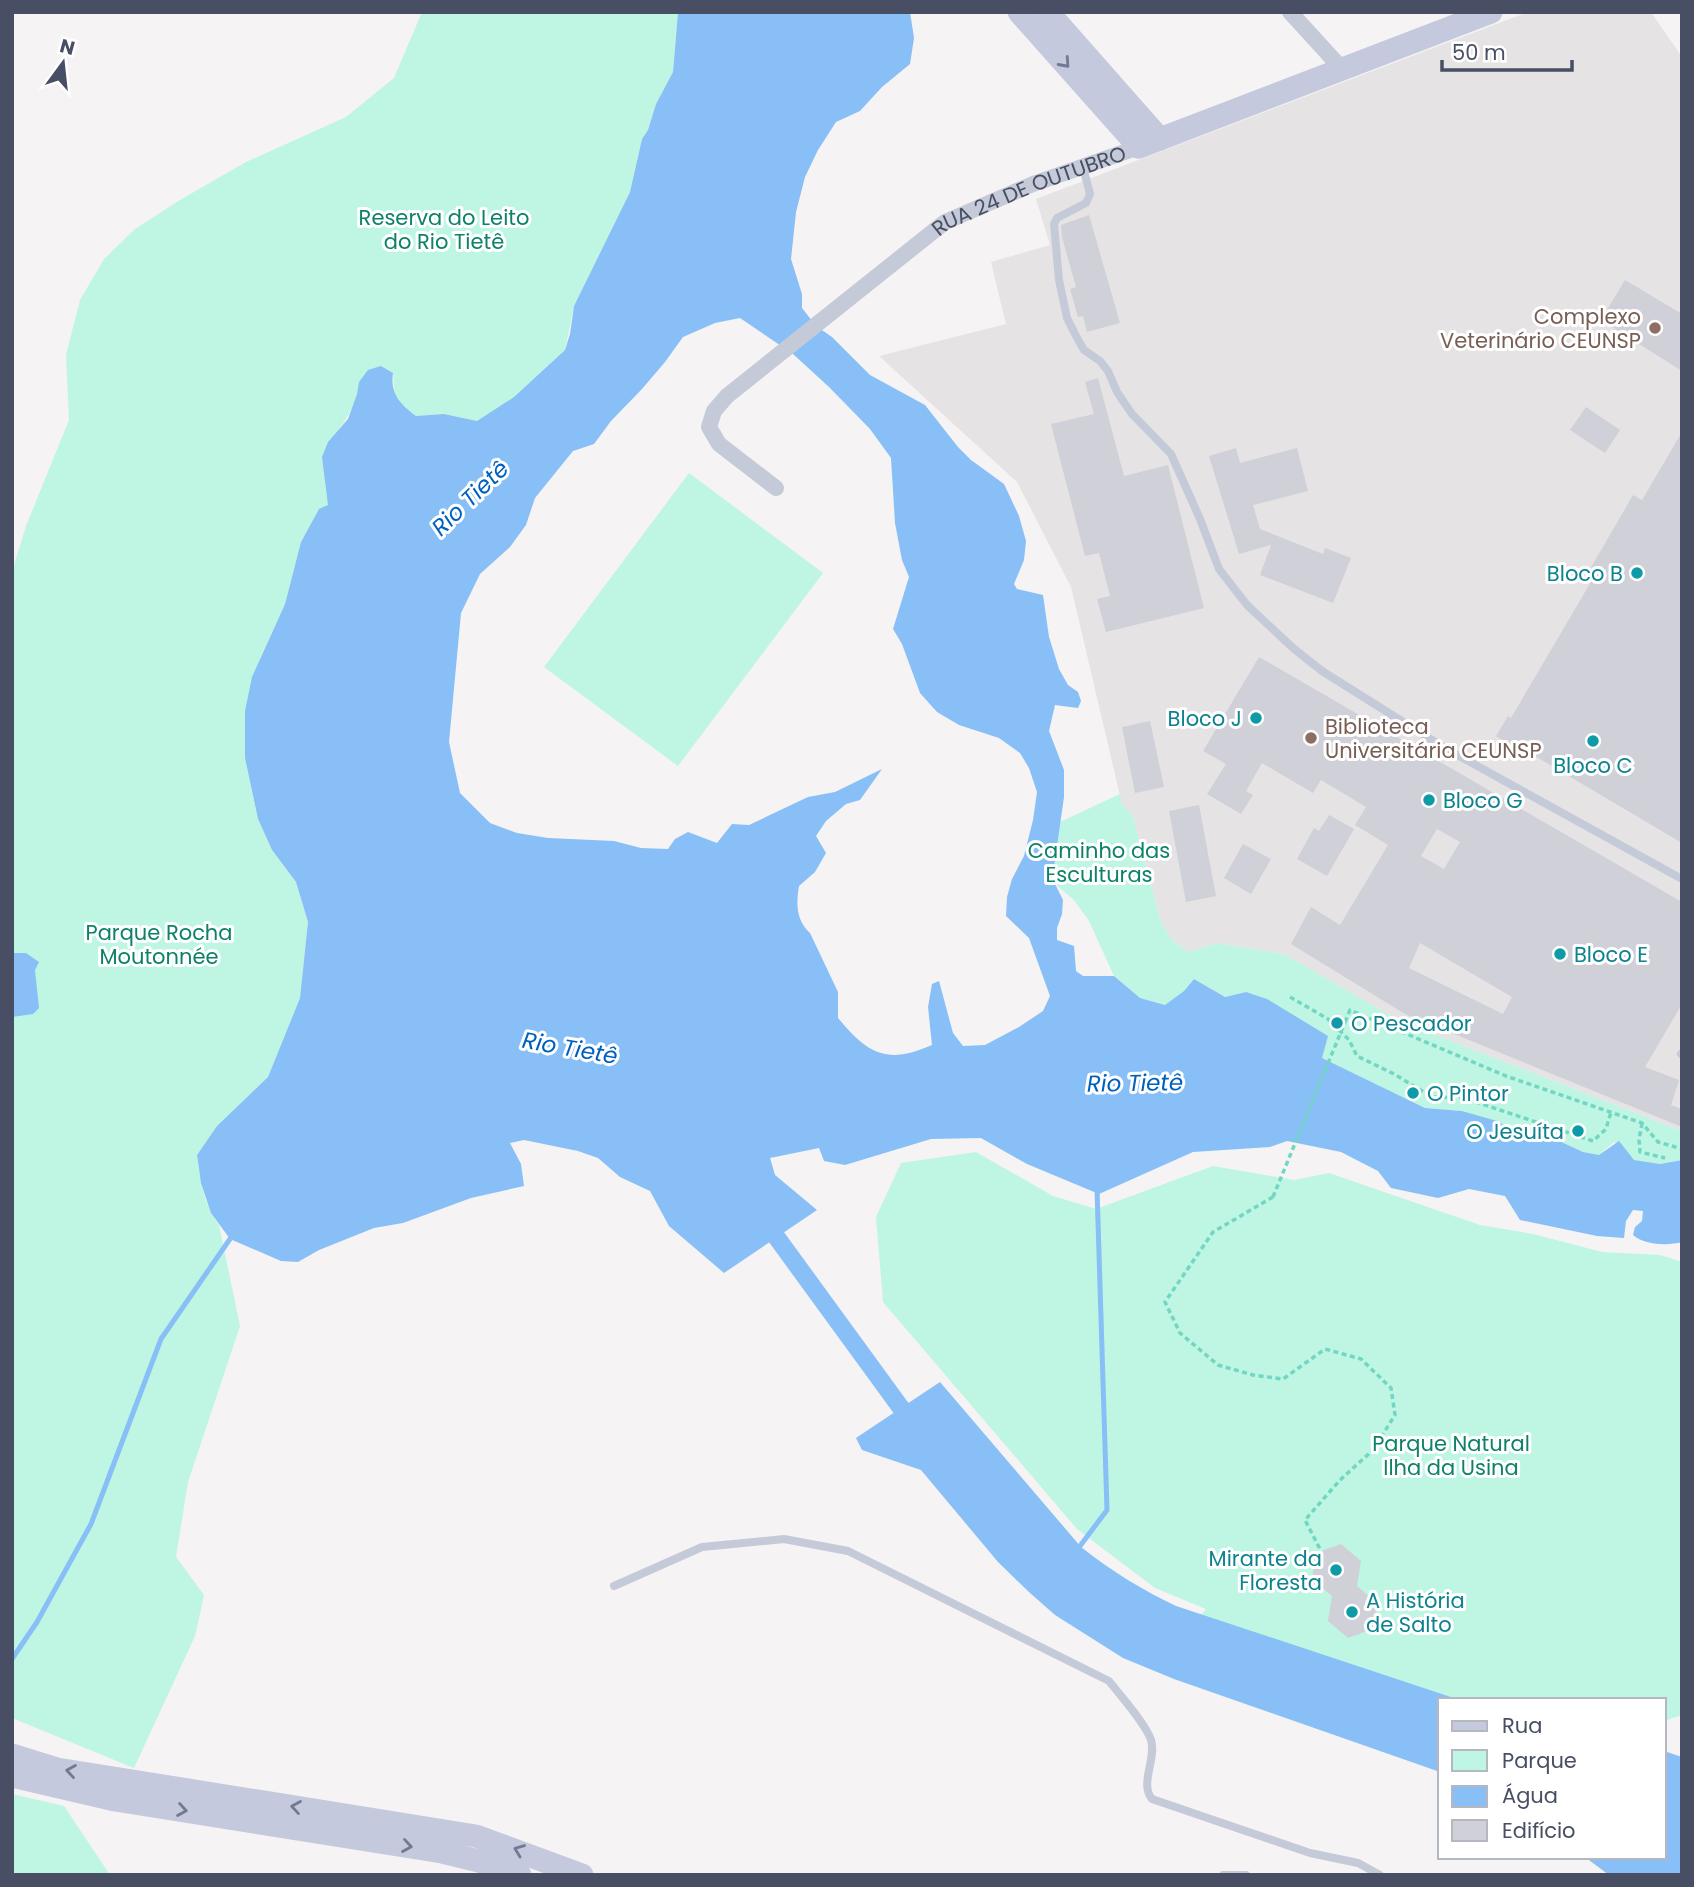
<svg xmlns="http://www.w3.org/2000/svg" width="1694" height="1887" viewBox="0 0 1694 1887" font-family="Poppins,sans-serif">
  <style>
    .education { fill: #e6e3e4 }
    .green { fill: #bff5e3 }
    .water { fill: #88bff6; fill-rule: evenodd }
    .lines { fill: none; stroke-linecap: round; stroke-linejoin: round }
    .stream { stroke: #88bff6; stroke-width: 5 }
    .canal { stroke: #88bff6; stroke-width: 18 }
    .building { fill: #cfd0d8; fill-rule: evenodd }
    .path { stroke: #72d7c2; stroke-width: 3.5; stroke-dasharray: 5 3.5; stroke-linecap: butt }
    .lane { stroke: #c5cad8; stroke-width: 8 }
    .street { stroke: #c5cad8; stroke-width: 16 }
    .secondary { stroke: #c4c9dd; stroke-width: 23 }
    .path-bridge { stroke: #72d7c2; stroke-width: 3.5; stroke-dasharray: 5 3.5; stroke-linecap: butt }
    .oneway { stroke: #73798e }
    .education-dot { fill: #8d6e63; stroke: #fff; stroke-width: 2.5 }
    .culture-dot { fill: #0f9aa8; stroke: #fff; stroke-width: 2.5 }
    .labels { text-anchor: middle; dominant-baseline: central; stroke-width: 6; stroke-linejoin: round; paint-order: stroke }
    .street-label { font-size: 21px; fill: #484e63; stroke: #fff }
    .park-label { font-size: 21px; fill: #0e8269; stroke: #fff }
    .education-label { font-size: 21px; fill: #785e54; stroke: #fff; text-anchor: end }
    .culture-label { font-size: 21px; fill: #0d838f; stroke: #fff; text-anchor: start }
    .water-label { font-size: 23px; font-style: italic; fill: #0060be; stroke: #fff }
  </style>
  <rect width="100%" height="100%" fill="#f5f3f3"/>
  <!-- education -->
  <path class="education" d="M1528,12H1651L1682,57V1131L1400,1021L1284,954L1217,943L1188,952L1172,940L1161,922L1133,816L1122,804L1071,587L1017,482L879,356L1006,324L991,262L1050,245L1036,199Z"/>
  <!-- green -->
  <g class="green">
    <path d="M422,12H678L673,72L656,104L648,130L642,139L630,192L574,306L565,350L514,397L477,421L444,414L416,416L395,399L393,373L381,366L359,382C356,406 345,424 328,442V506L319,509L301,542L285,604L261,656L245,711V758L258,819L272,850L296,882L308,922L300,998L268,1077L217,1126L197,1155C200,1179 204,1205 219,1225L240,1326L188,1482L176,1557L204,1595L195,1636L134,1768L12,1718V572L26,526L69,420L66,355L80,300L104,259L135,229L180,200L246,162L346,117L394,78Z"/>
    <path d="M689,473L823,573L678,766L544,667Z"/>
    <path d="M1120,794L1122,804L1133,816L1161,922L1172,940L1188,952L1217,943L1284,954L1400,1021L1682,1131V1160L1660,1164L1634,1160L1614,1142L1599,1155L1583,1152L1557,1140L1525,1136L1497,1122L1462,1111L1425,1108L1321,1058L1246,992L1225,997L1194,979L1184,991L1165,1005L1140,998L1114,976L1089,921L1074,900L1055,884L1054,867L1060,822Z"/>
    <path d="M976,1152L1053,1196L1096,1209L1213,1166L1294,1180L1329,1173L1480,1225L1533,1234L1602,1252L1660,1255L1682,1262V1715L1664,1721V1700H1460L1201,1615L1206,1609L1155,1588L1077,1529L883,1302L876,1217L901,1163Z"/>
    <path d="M12,1794L64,1806L110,1875H12Z"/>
  </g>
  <!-- water -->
  <g class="water">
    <path d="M678,12H910L914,38L910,64L882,87L860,111L836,122L818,150L805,177L796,212L791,259L802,294V308L816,326L832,337L870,375L925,405L958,447L971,460L1004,484L1019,516L1026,541L1024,560L1014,584L1017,589L1043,595L1049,637L1059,669L1068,685L1078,692L1081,701L1078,708L1055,705L1049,731L1064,770V797L1054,867L1055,884L1063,900L1062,914L1057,928V940L1074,946L1076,971L1083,976H1114L1140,998L1165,1005L1184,991L1194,979L1225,997L1246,992L1267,999L1328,1036L1322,1058L1425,1108L1462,1111L1497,1121L1524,1136L1557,1140L1583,1152L1599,1155L1619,1141L1634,1160L1660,1164L1682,1160V1242C1668,1246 1644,1245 1633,1235L1635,1227L1642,1221L1643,1211L1633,1210L1626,1221L1624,1238L1597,1236L1520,1220L1505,1196L1469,1189L1438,1198L1391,1188L1378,1171L1341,1152L1287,1141L1270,1147L1193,1152L1099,1194L1027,1164L981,1138L931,1139L845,1165L824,1161L819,1148L770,1158L775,1175L817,1210L724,1273L669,1226L650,1191L620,1177L598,1158L578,1151L524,1140L510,1143L521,1164L524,1186L471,1198L403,1223L374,1228L319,1250L298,1262L281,1261L230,1239L211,1213L201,1183L197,1155L217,1126L268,1077L300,998L308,922L296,882L272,850L258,819L245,758V711L252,677L285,604L301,542L319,509L328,505L322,457L328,442L348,419L357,394L359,382L368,370L381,366L393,373C390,394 400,404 416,416L444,414L477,421L514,397L565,350L570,334L574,306L630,192L642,139L648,130L656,104L673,72ZM740,318L793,354L829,387L870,429L891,458L895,523L902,560L909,577L893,629L902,644L920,693L937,712L959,725L999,738L1020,753L1029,768L1037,792L1033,820L1024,856L1012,879L1007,897L1006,916L1029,938L1050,996L1043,1011L1019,1027L985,1045L963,1046L953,1033L939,981L932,984L928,1007L932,1045C887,1065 868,1054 838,1018V992L810,933C796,920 796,904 799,886L815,872L826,853L816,836L826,821L846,804L860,800L882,769L835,792L808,797L749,825L732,824L717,843L688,832L675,839L668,849L641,848L614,841L548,838L517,833L490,823L460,793L449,742L461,613L480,574L510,547L526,525L535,498L573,451L594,444L611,421L642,389L665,362L683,337L715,323Z"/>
    <path d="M12,953H26L39,962L35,970L39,1008L33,1014L12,1017Z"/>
    <path d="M940,1382L1081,1547C1110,1570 1142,1590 1176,1606L1460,1700H1440V1772L1174,1679L1123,1658L1055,1615L1030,1593L998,1562L921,1470L862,1450L856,1438Z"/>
    <path d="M1664,1751L1682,1757V1875H1609L1585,1857H1664Z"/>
  </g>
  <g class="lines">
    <!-- stream -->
    <g class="stream">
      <path d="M1077,1550L1107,1510L1097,1189"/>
      <path d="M12,1659L37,1622L91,1524L161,1339L232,1236"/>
    </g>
    <!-- canal -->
    <path class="canal" d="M764,1220L901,1408L919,1422"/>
  </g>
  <!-- building -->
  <g class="building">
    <path d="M1089,215L1120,323L1087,332L1083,316L1078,317L1070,289L1076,287L1062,237L1061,225Z"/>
    <path d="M1625,280L1682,314V371L1601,320Z"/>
    <path d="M1098,378L1124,476L1168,465L1204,608L1106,632L1097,599L1110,596L1099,553L1085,556L1051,424L1094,414L1085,382Z"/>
    <path d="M1586,407L1620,430L1605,453L1570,430Z"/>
    <path d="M1682,432V843L1518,746L1516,748L1496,736L1508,716L1511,718L1595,575L1589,571L1633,495L1642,500Z"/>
    <path d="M1236,448L1240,463L1297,448L1308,491L1253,505L1260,529L1323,554L1325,548L1351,558L1333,603L1260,575L1271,545L1239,554L1209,456Z"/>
    <path d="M1259,657L1682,902V1004L1645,1067L1679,1080L1671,1105L1682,1109V1127L1405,1014L1291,944L1311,907L1340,925L1388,845L1355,825L1366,807L1321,780L1313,793L1262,763L1246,791L1253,795L1241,814L1207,794L1226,764L1203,751ZM1437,829L1460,842L1444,869L1421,856ZM1420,943L1512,997L1503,1014L1409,968Z"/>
    <path d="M1150,721L1164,787L1135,793L1122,727Z"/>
    <path d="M1199,805L1216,896L1186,902L1169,811Z"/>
    <path d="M1329,815L1354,829L1327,876L1297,859L1314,828L1319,831Z"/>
    <path d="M1243,844L1271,859L1251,894L1224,878Z"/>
    <path d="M1341,1544L1361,1561L1357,1586L1377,1603L1373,1629L1348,1638L1328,1621L1332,1596L1312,1579L1316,1553Z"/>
  </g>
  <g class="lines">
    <!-- path -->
    <g class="path">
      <path d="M1290,997L1328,1019L1349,1040L1357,1056L1394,1074L1432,1097L1464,1098L1593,1141L1606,1129L1611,1112"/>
      <path d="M1345,1022L1350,1010L1506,1076L1642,1123L1658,1142L1682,1149"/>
      <path d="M1642,1123L1639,1140L1640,1152L1665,1158"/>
      <path d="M1273,1197L1213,1232L1165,1302L1180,1333L1218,1365L1253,1375L1283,1379L1325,1349L1361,1359L1391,1388L1395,1415L1373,1450L1340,1480L1305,1520L1320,1549"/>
    </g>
    <!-- lane -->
    <g class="lane">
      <path d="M1083,167L1090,194L1086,203L1057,218L1054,224L1059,280L1067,318L1076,336L1084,350L1100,361L1108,371L1117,392L1132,414L1171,454L1200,519L1219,569L1247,605L1293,648L1322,671L1443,747L1682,879"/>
      <path d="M1681,1054L1682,1053"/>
      <path d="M614,1586L702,1547L784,1539L848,1551L1109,1681C1120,1695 1146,1724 1151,1740C1157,1758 1139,1784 1152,1799L1310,1853L1358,1863L1380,1875"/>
      <path d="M1223,1875H1246"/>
    </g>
    <!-- street -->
    <g class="street">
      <path d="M1290,12L1342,69"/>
      <path id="s1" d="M776,488L719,444L709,427L714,411L727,396L945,222L1033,184L1139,147"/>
    </g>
    <!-- secondary -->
    <g class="secondary">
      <path d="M1019,12L1139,147L1491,12"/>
      <path d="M1048,12L1160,139"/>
      <path d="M12,1755L57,1769L476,1836L582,1875"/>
      <path d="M12,1776L115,1800L442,1852L479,1861L520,1875"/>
    </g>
    <!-- path-bridge -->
    <path class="path-bridge" d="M1273,1197L1345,1022"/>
  </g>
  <!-- one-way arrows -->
  <defs><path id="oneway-chevron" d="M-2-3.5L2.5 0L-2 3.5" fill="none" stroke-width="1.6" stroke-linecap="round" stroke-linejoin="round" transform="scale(1.75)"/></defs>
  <g class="oneway">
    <use href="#oneway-chevron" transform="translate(1065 63) rotate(48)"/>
    <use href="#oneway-chevron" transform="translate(71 1771) rotate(-171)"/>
    <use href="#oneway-chevron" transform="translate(296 1807) rotate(-171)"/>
    <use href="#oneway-chevron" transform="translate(182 1810) rotate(9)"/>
    <use href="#oneway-chevron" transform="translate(407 1846) rotate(9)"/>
    <use href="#oneway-chevron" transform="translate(519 1850) rotate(-159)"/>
  </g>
  <!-- markers -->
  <g class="education-dot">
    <circle cx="1655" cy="328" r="7"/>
    <circle cx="1311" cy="738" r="7"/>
  </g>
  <g class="culture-dot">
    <circle cx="1637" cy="573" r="7"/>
    <circle cx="1256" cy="718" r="7"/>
    <circle cx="1593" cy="741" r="7"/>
    <circle cx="1429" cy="800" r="7"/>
    <circle cx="1560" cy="954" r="7"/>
    <circle cx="1337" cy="1023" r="7"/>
    <circle cx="1413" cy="1093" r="7"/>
    <circle cx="1578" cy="1131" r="7"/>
    <circle cx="1336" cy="1570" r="7"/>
    <circle cx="1352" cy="1612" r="7"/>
  </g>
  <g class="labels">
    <!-- street labels -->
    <g class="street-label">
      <text stroke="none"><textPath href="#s1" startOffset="497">RUA 24 DE OUTUBRO</textPath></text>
    </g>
    <!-- park labels -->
    <g class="park-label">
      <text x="444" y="217">Reserva do Leito<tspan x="444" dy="24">do Rio Tietê</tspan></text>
      <text x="1099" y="850">Caminho das<tspan x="1099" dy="24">Esculturas</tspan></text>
      <text x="159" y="932">Parque Rocha<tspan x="159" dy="24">Moutonnée</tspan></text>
      <text x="1451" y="1443">Parque Natural<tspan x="1451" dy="24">Ilha da Usina</tspan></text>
    </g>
    <!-- education labels -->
    <g class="education-label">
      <text x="1641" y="316">Complexo<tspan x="1641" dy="24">Veterinário CEUNSP</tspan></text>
      <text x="1325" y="726" text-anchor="start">Biblioteca<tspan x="1325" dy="24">Universitária CEUNSP</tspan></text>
    </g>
    <!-- culture labels -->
    <g class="culture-label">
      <text x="1623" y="573" text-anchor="end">Bloco B</text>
      <text x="1242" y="718" text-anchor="end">Bloco J</text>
      <text x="1593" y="765" text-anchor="middle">Bloco C</text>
      <text x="1443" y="800">Bloco G</text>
      <text x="1574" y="954">Bloco E</text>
      <text x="1351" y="1023">O Pescador</text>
      <text x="1427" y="1093">O Pintor</text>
      <text x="1564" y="1131" text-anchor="end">O Jesuíta</text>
      <text x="1322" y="1558" text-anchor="end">Mirante da<tspan x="1322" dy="24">Floresta</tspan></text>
      <text x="1366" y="1600">A História<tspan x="1366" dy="24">de Salto</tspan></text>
    </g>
    <!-- water labels -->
    <g class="water-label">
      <text transform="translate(470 498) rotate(-44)">Rio Tietê</text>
      <text transform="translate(570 1048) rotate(10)">Rio Tietê</text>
      <text transform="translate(1135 1083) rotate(-1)">Rio Tietê</text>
    </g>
  </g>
  <!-- border -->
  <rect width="1694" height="1887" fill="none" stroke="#484e63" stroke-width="28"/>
  <!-- legend -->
  <rect x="1438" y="1698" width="228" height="161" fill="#ffffff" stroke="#b6b8c1" stroke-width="2"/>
  <rect x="1452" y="1721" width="35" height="10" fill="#c4c9dd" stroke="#b6b8c1" stroke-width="2"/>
  <text x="1502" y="1733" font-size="21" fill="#484e63">Rua</text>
  <rect x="1452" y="1750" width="35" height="21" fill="#bff5e3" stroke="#b6b8c1" stroke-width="2"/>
  <text x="1502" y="1768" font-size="21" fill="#484e63">Parque</text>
  <rect x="1452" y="1786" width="35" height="21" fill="#88bff6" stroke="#b6b8c1" stroke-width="2"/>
  <text x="1502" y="1803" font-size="21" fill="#484e63">Água</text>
  <rect x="1452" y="1820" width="35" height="21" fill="#cfd0d8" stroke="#b6b8c1" stroke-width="2"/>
  <text x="1502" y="1838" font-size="21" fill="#484e63">Edifício</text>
  <!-- north arrow -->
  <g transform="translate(63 63) rotate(15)" stroke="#ffffff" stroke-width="5" paint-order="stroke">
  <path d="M0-5L12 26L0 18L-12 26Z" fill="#484e63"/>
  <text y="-10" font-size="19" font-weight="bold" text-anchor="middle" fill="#484e63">N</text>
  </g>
  <!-- scale -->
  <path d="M1442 60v10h130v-10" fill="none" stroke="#484e63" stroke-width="3.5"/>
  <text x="1452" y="60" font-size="21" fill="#484e63" stroke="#ffffff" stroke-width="5" paint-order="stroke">50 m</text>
</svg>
